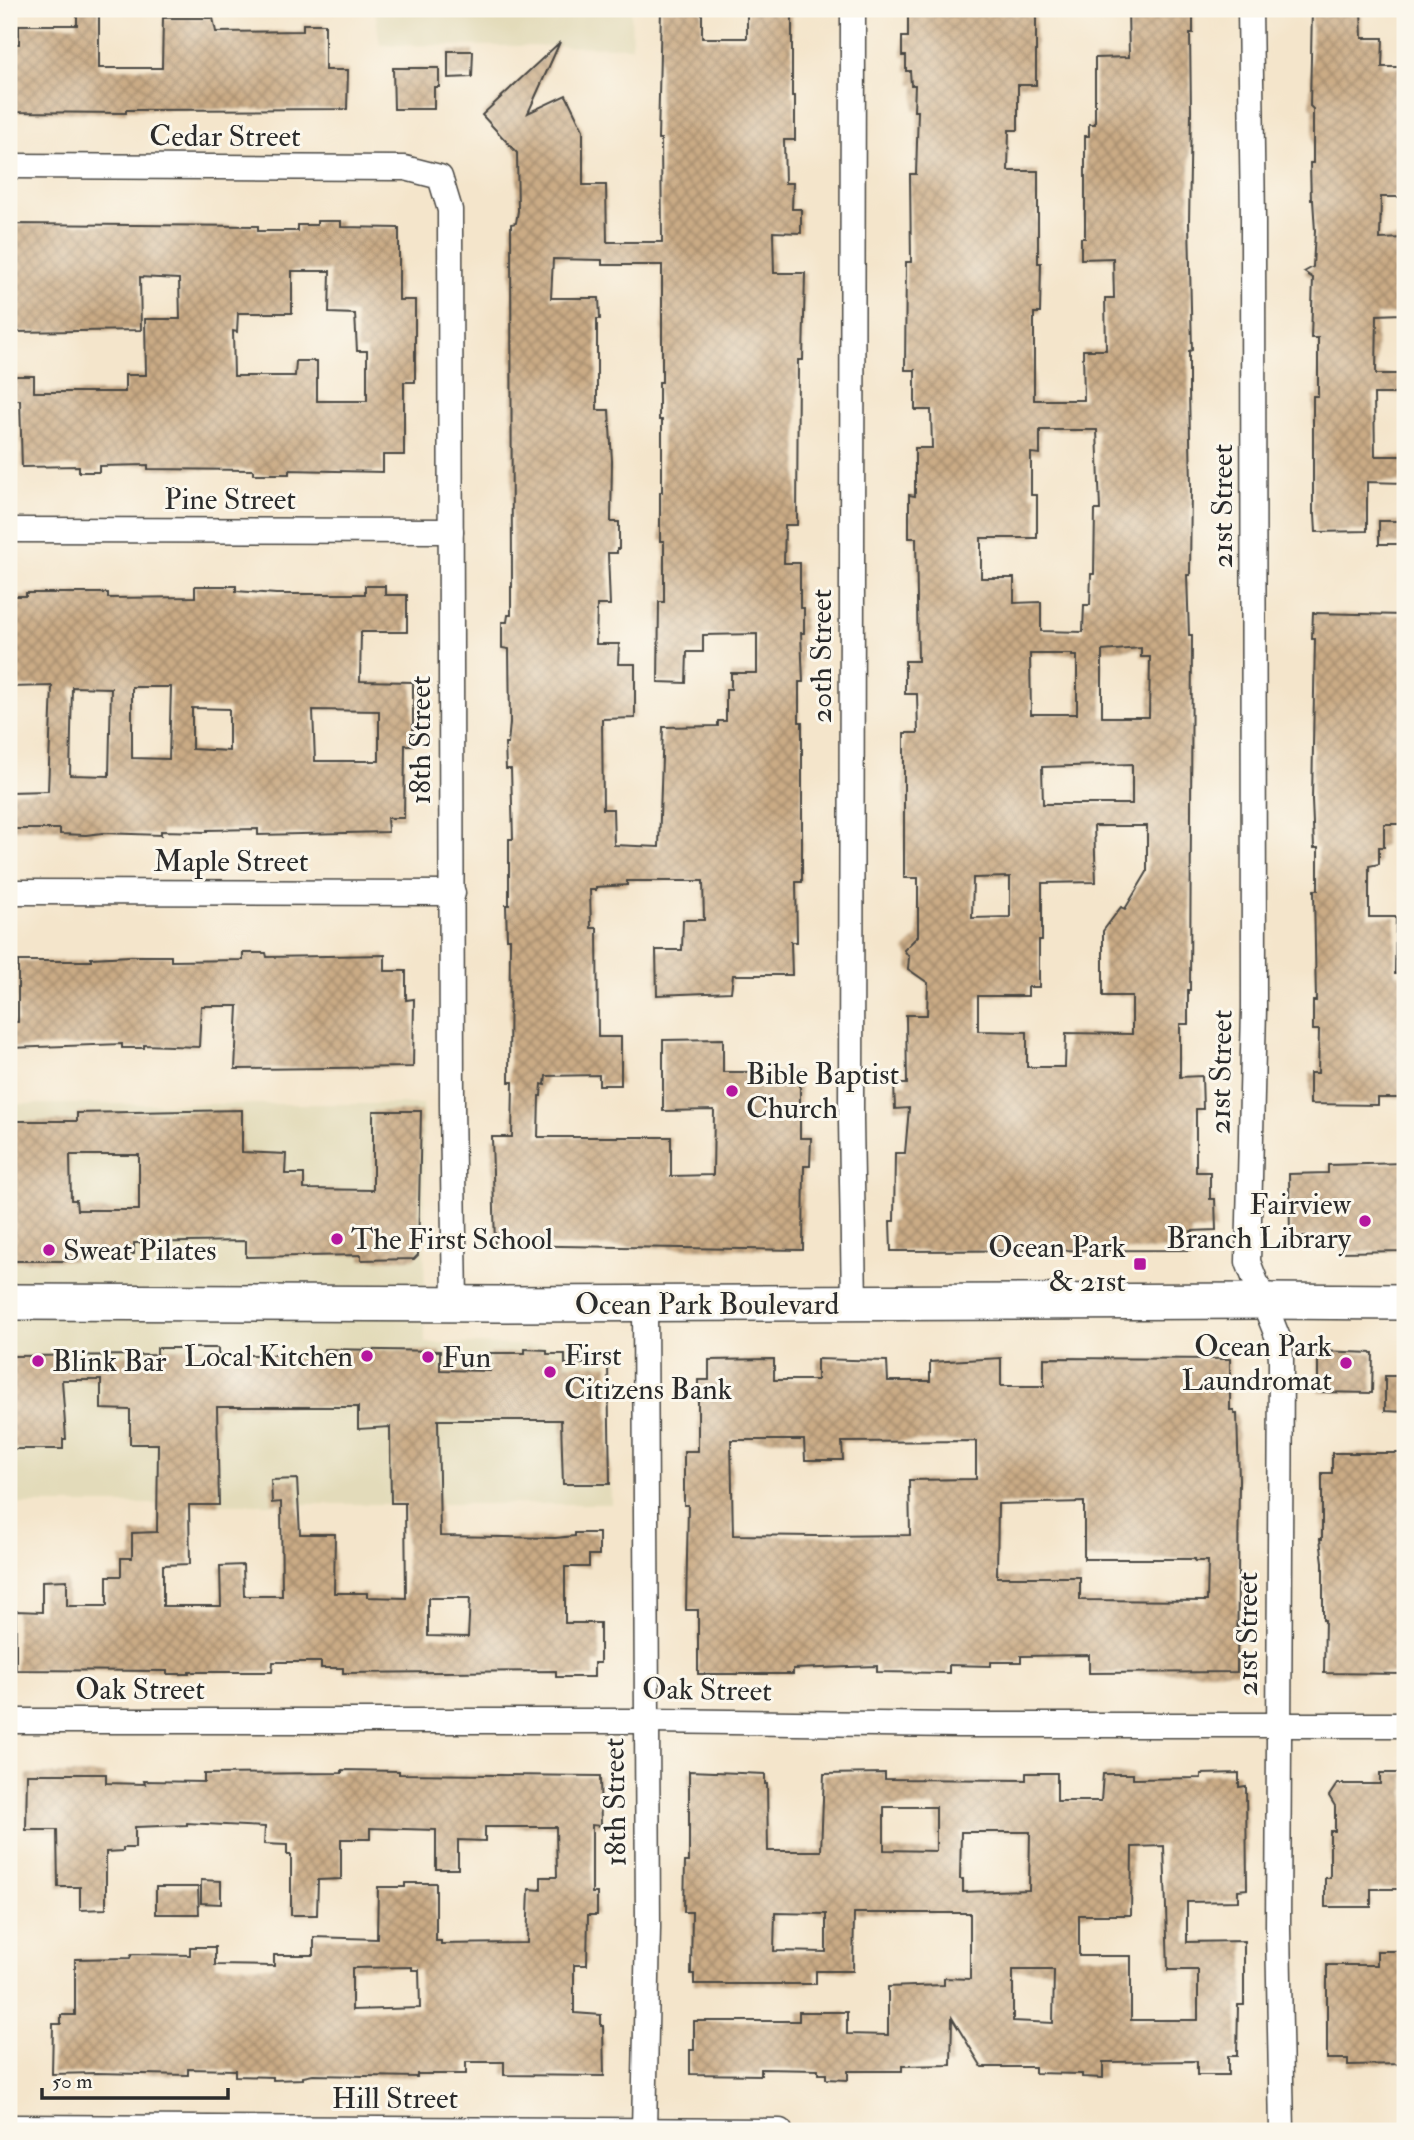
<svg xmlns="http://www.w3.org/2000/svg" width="1414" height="2140" viewBox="0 0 1414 2140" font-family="'IM FELL Double Pica',serif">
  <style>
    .built { fill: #e3dbba }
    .building { fill: url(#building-cross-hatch); fill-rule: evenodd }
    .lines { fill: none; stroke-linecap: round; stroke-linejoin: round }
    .street-casing { stroke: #494743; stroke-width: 27 }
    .secondary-casing { stroke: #494743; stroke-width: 38 }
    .street { stroke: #fff; stroke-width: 24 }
    .secondary { stroke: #fff; stroke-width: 35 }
    .poi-dot { fill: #b5179e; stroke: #fbf7ec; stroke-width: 2.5 }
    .labels { text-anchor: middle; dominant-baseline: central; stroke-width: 6; stroke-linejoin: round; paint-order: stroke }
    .street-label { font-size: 30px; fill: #2b2b2b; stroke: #fbf7ec }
    .poi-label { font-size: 30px; fill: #2b2b2b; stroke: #fbf7ec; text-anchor: start }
  </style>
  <defs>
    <pattern id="building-cross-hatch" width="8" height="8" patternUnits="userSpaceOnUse" patternTransform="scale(1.75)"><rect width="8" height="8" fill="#caab85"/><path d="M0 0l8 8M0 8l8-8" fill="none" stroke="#a48b6d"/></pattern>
  </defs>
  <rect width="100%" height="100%" fill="#fbf7ec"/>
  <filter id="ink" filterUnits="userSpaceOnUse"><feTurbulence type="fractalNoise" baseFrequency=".0143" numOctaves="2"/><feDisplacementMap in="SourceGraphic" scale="14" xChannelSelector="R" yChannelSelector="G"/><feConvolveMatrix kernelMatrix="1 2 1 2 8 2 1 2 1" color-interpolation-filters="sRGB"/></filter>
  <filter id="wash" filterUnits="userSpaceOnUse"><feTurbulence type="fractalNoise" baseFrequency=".00686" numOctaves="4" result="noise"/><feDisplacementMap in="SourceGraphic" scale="28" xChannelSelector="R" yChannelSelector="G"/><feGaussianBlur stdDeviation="1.57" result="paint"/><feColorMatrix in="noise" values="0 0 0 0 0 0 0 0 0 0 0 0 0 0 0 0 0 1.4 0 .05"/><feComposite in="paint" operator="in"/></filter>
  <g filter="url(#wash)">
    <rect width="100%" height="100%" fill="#f4e5cb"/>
    <!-- built -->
    <g class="built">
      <path d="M375,9H631L632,47L380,45Z"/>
      <path d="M9,1104H423L425,1343L608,1347L611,1504H9Z"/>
    </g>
    <g id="blocks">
      <!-- building -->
      <g class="building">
        <path d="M77,9H99V68H162L163,18H213L216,32L303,31V24H325V70H348L347,109L126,110V113L9,112V44H19V25H77Z"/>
        <path d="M661,9H702V38H747V9H792V96H795V140H784L785,183H793L792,209H801V233L773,232L774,273H805L803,360H798L797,525H785L784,563H800V608H804V633H801L803,682H799V722H802V882H796L797,942H791L792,975H733L731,992L657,995L656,950H682L683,920H704L703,881H627V885L596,887V890H590L591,928H597L598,1037H621V1085H599V1075L546,1076L545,1085L542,1084L541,1096H539L538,1137H671V1176L713,1175L714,1110L663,1111V1040L723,1039V1072H800V1138H811L810,1166H804L803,1250L495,1245L492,1137H512L513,1082H509L510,939H507L506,905H509V839H513L511,769H506L505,744H508L510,723L509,649L502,648V622H507L508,615H511V587H512L511,224L516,223L518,211L517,153L482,115L560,42L528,113L566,95L583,130V185H606L607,242H662L661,139H658ZM553,259L602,260V265H662V382H659V420H662V492H660V541H664V602H659L658,682L686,683L687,652H703V635L757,634V673H731V689H726V721H718V726L663,727L659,847L614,845L613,809H603L602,719L635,718V664H618L619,644H596L597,605H610L608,553H617V549H619V522H611L612,461L609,410H597V319H600L599,298H551Z"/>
        <path d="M908,9H1036V85H1018V130H1009L1008,171H1038V263H1041L1040,313H1034V400H1084L1083,350H1106L1105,298H1114L1113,258L1081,259V238H1085V136H1089V124H1095V58L1129,57L1128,9H1193V33H1190L1191,112L1189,223L1192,350L1189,351V391L1191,487L1190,575H1187L1189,635H1192L1190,990H1188V1024H1180V1077L1202,1076L1203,1109H1196V1172H1210V1199H1215L1216,1230L1191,1231V1250L891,1251L890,1221H894L895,1153H905L909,1108L895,1109L894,1084H907L906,1015H927L928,983L908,969L909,957L904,950L918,936V878H904V733H918L917,694H905V661H918L916,538H909V495L915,496V448H932L931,410H915V370H905L906,262H911L910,174H916L918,111H914L915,85H911L910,71H906V56H902V37H908ZM1040,430H1097L1100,510H1095L1094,574H1091L1090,605H1084L1083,632L1041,631V602L1014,603V578H981V538H1037V495H1031V453L1040,454ZM1141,648V657H1150L1149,717H1102V651ZM1030,654H1072V656H1077V714H1031ZM1132,764V804H1043L1042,767ZM1094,826H1147V872L1125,909L1121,907L1103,931V996H1132V1034L1066,1033L1065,1067H1027V1032L978,1031V996H1028V987H1039V940H1042V883L1096,882ZM1010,877V917L972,918L973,878Z"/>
        <path d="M1312,9H1361L1362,38H1383L1382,67H1405V197H1381L1380,239L1405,238V282H1401V314L1377,315L1376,374H1405V394H1374L1375,456H1405V483L1367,482V531L1316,532L1315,514H1313V396H1318V338H1311L1313,278L1304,272L1313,267L1315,231L1313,200H1311L1310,163H1313V109L1310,106Z"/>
        <path d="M448,51H473L472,77L448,78Z"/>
        <path d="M393,68H439V87H434V109H394Z"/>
        <path d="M317,221H341V227L399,228V300H415V382H404V455H383V472L289,470V474H253V470L148,469V465L99,466V472H79V466L22,467L20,400H11L12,376H34V392H125V375H146L145,319H180L179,279L140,277L141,330L15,332L16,273L9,272V229L13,230V224L258,226V231H298V225H317ZM292,271H330L329,313L355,314L357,351H367V401H317V361H296L295,376H234L233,331L237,332L238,313H292Z"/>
        <path d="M1379,521H1400L1401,544H1379Z"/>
        <path d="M195,586H236V591L276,594H365V586H385V595H407V632H361L360,681L413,682V745H405L404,818H387L388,832L258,835V829L207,830V832L161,831V835L102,833L86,835L60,834V829H9V792L48,791L52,686L9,687V596H26V593H108V598L195,597ZM72,687L111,688L109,776L70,775ZM132,687H171L169,759L132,758ZM192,708L229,709V751L192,749ZM313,710L379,711V761H315Z"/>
        <path d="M1313,613L1403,615L1405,824H1384V847H1379V864L1369,866V917H1396L1395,974H1405V1098H1378V1105L1310,1104V1073H1318L1319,1030H1313V1001H1316L1314,890H1318V848H1314L1312,800L1315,639H1312Z"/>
        <path d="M243,953H266L267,957L385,955V971H406V1000L414,999L413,1067L235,1069L238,1006H201L199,1047L144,1045V1048H122V1044L9,1048V1022H18V961H91V958L131,956H171V961L243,960Z"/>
        <path d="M242,1110V1152L286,1154L285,1174H304V1189L373,1190V1111H421L418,1255L414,1259L361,1260V1255L246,1257V1241L187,1242L134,1243V1254L77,1255V1261H10L9,1121H77V1113ZM70,1155H139V1210H77L76,1200H71Z"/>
        <path d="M1405,1163V1251L1340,1252V1237H1290L1289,1174L1328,1173V1165Z"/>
        <path d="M157,1348H218V1355H268L323,1353L324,1349L440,1351V1370L490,1371V1353H525V1349L547,1350V1354H565V1364H608L610,1484H563L561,1420H438L440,1536L555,1538L575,1536V1533H599V1555H589V1567H565V1623H600V1663H594V1677H556V1671L343,1673V1668H321V1662H273L272,1672H189V1674H167V1671L16,1670V1611L42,1612V1581L67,1580V1606H107V1576H121V1558H132V1533L157,1532L158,1444H130V1410L101,1409V1380H62L66,1439H63V1449H9V1356L157,1355ZM217,1407H358V1429L390,1427L391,1503H405L406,1598L367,1597V1593H334L335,1534H300L297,1479L271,1480L272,1503L281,1502L282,1596H244L243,1565L220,1566L221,1606H163V1565L190,1564L189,1505H219ZM428,1598H470L468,1637L428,1636Z"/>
        <path d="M1318,1351L1373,1353L1372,1393L1318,1392Z"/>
        <path d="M1001,1358V1386H1044V1358L1230,1359V1410H1234V1414H1237L1239,1480L1237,1672L1089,1673V1655L1021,1656V1662H991V1666L949,1665V1673L877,1672V1666L793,1669V1674H698V1610H686L688,1505H684V1451H698V1380H709V1360L774,1359V1380H817V1359L887,1361L888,1381H930V1362ZM731,1440H804L805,1460H843L842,1442L976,1441V1479L909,1480L910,1535L815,1536L733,1535ZM1084,1502V1559H1195V1561H1208L1207,1601L1080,1600V1577H997L998,1504Z"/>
        <path d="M1385,1376H1405V1412L1385,1411Z"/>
        <path d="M1332,1453H1405V1674L1324,1673L1325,1620H1323V1562L1320,1539H1322V1473H1332Z"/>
        <path d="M342,1770L399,1771V1774L600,1776L601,1826L592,1825V1893H597V1915H588L587,1965H574V2013L601,2015V2026H603L604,2076L504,2075V2062H466V2074H417V2077L313,2075L303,2077V2079L273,2080V2077L235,2076V2070L188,2069V2075L97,2073L52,2074L53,2024H61V2015H75V1959L130,1958L132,1954L190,1955V1947H215V1965L274,1966V1955H314V1937L377,1939L378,1887H405V1883H436V1941H441V1944L527,1943L529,1889L541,1890V1877H557L556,1827H485V1841L458,1840V1869H436V1830L370,1828V1839H341V1879L318,1880L317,1915H291V1855H287V1845L264,1844L265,1827L187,1823V1825L135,1827V1848H123V1851L106,1852V1909L80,1910V1887H58L57,1830H26L27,1774H106V1783L145,1784L144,1781L204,1782V1774L342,1773ZM412,1967V1970H419L420,2008L352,2010V1968Z"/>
        <path d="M689,1771L765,1774V1784H767L768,1851H821L824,1774L885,1773V1779L1026,1780V1773H1057V1801H1101L1103,1774H1133V1779L1201,1778V1774L1239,1773V1787L1246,1786L1247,1889L1238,1890V1901L1187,1902V1942L1244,1941V2005H1238L1237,2056H1228V2075H1197V2061L1103,2062V2078L1082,2077V2074L1035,2073V2067H982L952,2018L951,2065L902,2066V2071H848V2080L826,2079V2074H818V2070L761,2069V2075L690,2074V2050H694V2021H799V2012H847V2034L888,2035V1987L944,1985V1978L970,1979V1913H854L853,1971H816V1984H694V1974H691L692,1912H684L685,1862H689ZM884,1807H936V1851L884,1850ZM961,1832H1030L1029,1890L963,1892V1879H960ZM1164,1846L1168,1970H1198V2020H1131V1956H1079V1915H1131L1132,1847ZM775,1913L826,1914V1952L774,1951ZM1013,1970H1054L1053,2023L1013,2021Z"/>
        <path d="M1380,1773H1405V1889H1371V1907H1325V1878H1330V1831H1335V1806L1329,1796L1337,1784H1380Z"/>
        <path d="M201,1880L221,1881V1904L201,1903Z"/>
        <path d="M156,1887H198L199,1914H156Z"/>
        <path d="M1377,1951H1403L1405,2064L1348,2065V2059H1327V1965H1377Z"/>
      </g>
    </g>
  </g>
  <g filter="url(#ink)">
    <use href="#blocks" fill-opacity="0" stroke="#494743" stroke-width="2"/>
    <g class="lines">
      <defs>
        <g id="street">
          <path d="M853,9L851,1120L854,1303"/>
          <path d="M1250,9L1253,221L1254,1008L1248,1262L1280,1343L1281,1360L1278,1929L1282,2131"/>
          <path d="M9,166L405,168L440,177L450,210L452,1105L455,1303"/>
          <path d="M9,530L451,531"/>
          <path d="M9,892L453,893"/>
          <path d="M9,1721H646L958,1725H1405"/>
          <path d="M9,2127L780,2131"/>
          <path d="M644,2131L648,1927L645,1303"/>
        </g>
        <path id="secondary" d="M9,1302L500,1304L1263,1301L1405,1302"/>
      </defs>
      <!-- street casing -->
      <use href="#street" class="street-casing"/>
      <!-- secondary casing -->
      <use href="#secondary" class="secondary-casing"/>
      <!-- street -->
      <use href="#street" class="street"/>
      <!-- secondary -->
      <use href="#secondary" class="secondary"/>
    </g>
  </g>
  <!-- markers -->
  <g class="poi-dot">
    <circle cx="732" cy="1091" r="7"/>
    <circle cx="1365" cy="1221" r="7"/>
    <circle cx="337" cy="1239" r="7"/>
    <circle cx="49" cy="1250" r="7"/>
    <rect x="1133" y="1257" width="14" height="14" rx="3.5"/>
    <circle cx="367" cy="1356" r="7"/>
    <circle cx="428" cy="1357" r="7"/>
    <circle cx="38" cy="1361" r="7"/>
    <circle cx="1346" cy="1363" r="7"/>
    <circle cx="550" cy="1372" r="7"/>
  </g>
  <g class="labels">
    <!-- street labels -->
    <g class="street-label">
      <text x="225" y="136">Cedar Street</text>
      <text x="230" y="499">Pine Street</text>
      <text transform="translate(1222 506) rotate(-90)">21st Street</text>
      <text transform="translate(821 656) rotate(-90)">20th Street</text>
      <text transform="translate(420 740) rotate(-90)">18th Street</text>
      <text x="231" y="861">Maple Street</text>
      <text transform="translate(1221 1072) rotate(-89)">21st Street</text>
      <text x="707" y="1304">Ocean Park Boulevard</text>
      <text transform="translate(1247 1634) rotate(-90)">21st Street</text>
      <text x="140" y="1689">Oak Street</text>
      <text transform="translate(707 1690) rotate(1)">Oak Street</text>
      <text transform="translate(615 1802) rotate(-91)">18th Street</text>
      <text x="395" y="2098">Hill Street</text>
    </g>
    <!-- poi labels -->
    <g class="poi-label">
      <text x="746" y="1074">Bible Baptist<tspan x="746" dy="34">Church</tspan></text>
      <text x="1351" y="1204" text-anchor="end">Fairview<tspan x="1351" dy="34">Branch Library</tspan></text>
      <text x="351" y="1239">The First School</text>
      <text x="1126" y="1247" text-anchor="end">Ocean Park<tspan x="1126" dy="34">&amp; 21st</tspan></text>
      <text x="63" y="1250">Sweat Pilates</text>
      <text x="1332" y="1346" text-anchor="end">Ocean Park<tspan x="1332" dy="34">Laundromat</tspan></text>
      <text x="564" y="1355">First<tspan x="564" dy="34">Citizens Bank</tspan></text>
      <text x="353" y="1356" text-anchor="end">Local Kitchen</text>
      <text x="442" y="1357">Fun</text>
      <text x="52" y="1361">Blink Bar</text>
    </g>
  </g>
  <!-- margin -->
  <rect width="1414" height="2140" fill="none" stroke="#fbf7ec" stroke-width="35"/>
  <!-- scale -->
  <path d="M42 2088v10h186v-10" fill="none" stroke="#2b2b2b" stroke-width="3.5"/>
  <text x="52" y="2088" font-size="21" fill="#2b2b2b" stroke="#fbf7ec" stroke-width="5" paint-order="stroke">50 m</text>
</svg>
